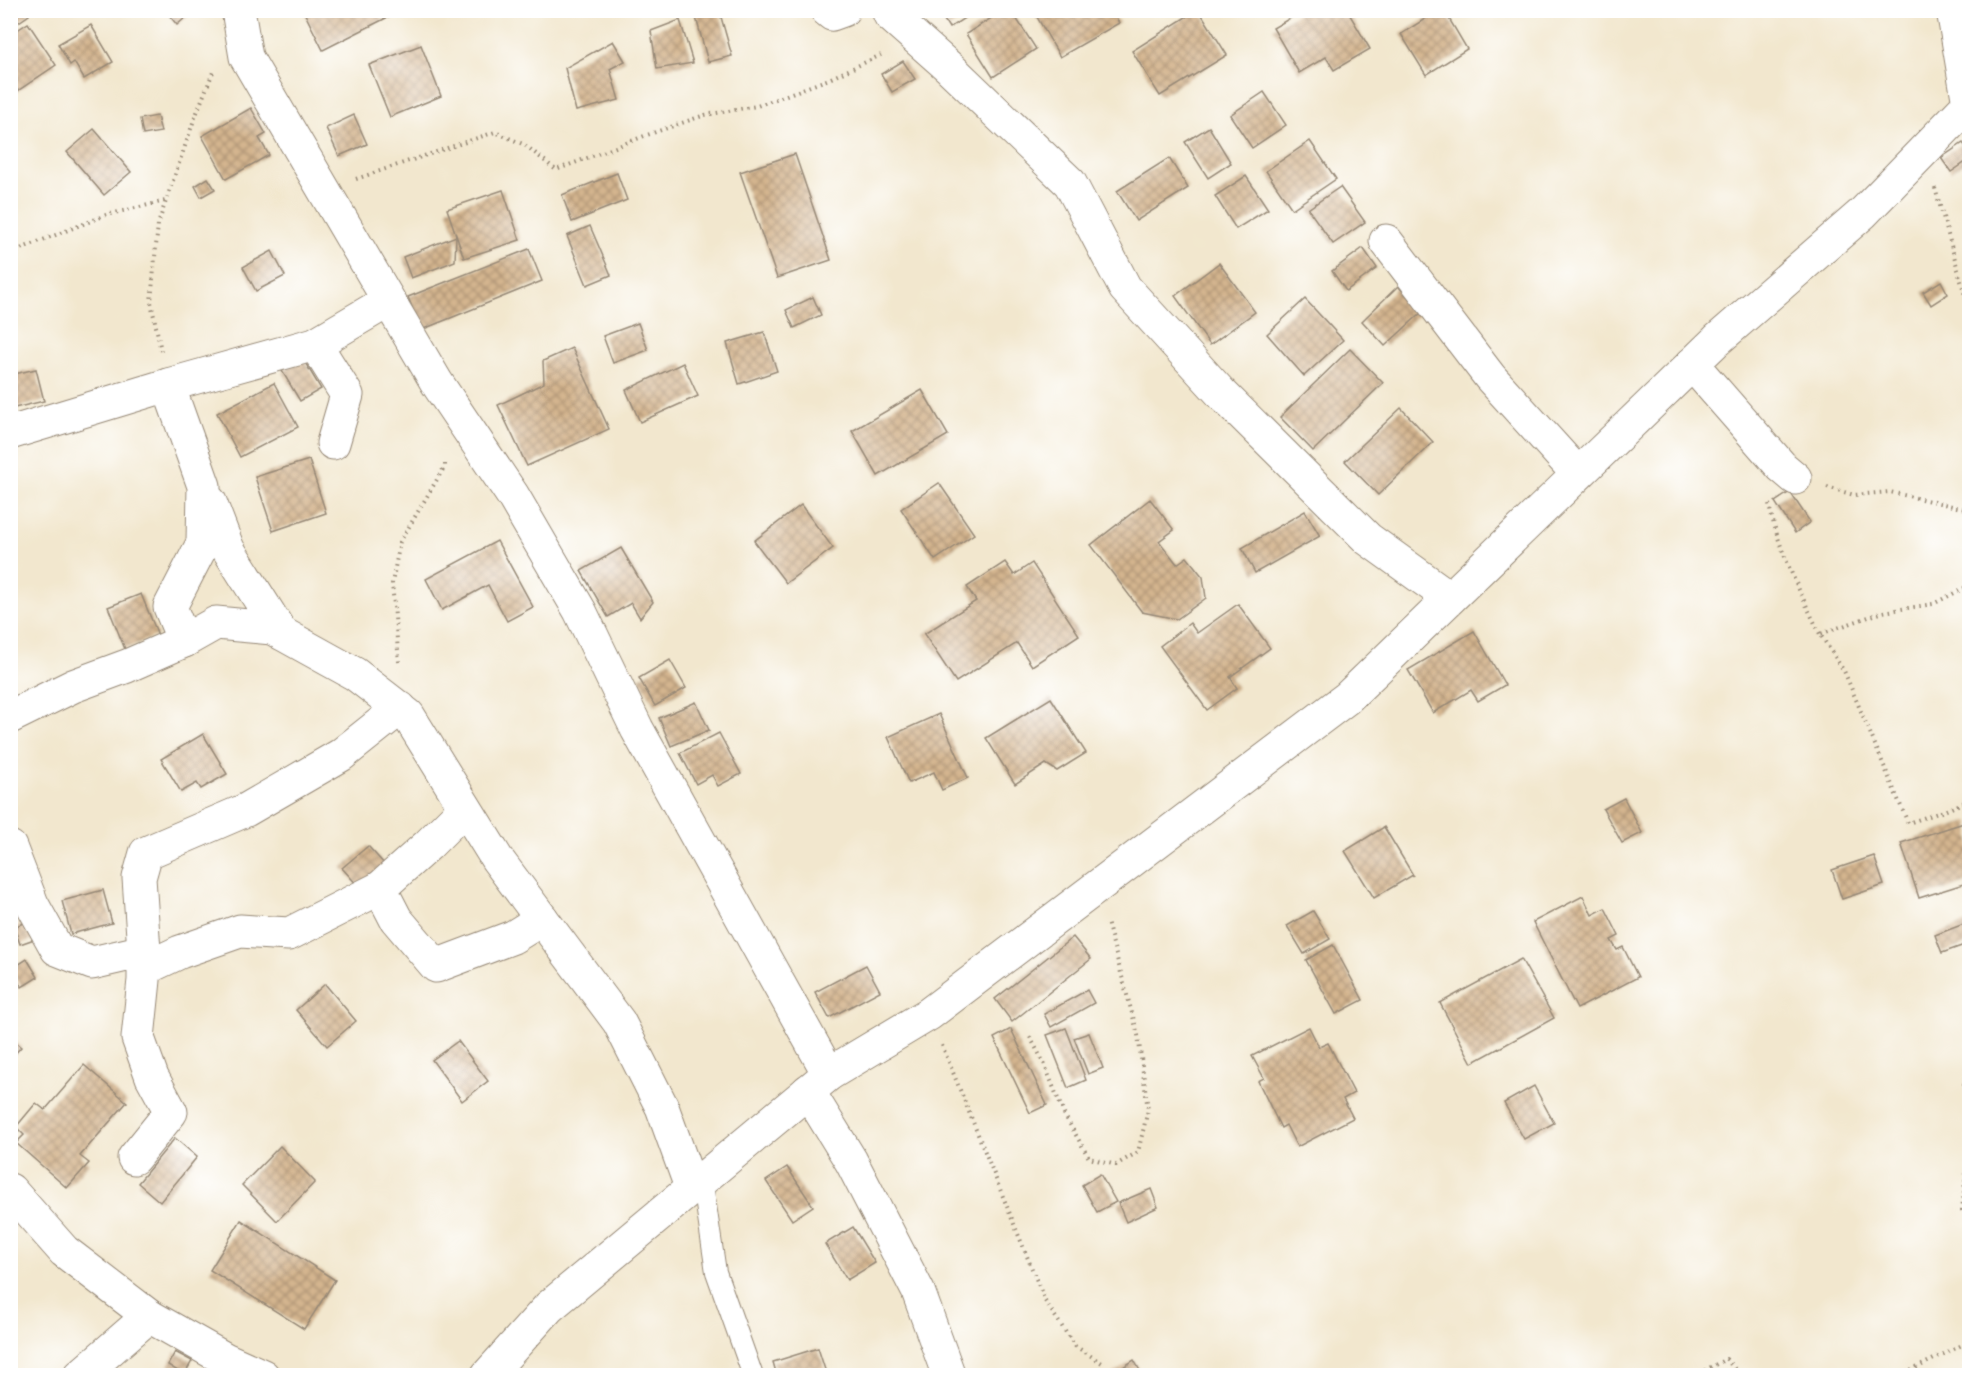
<svg xmlns="http://www.w3.org/2000/svg" width="1980" height="1386" viewBox="0 0 1980 1386" font-family="Dekko,sans-serif">
  <style>
    .building { fill: url(#building-cross-hatch) }
    .lines { fill: none; stroke-linecap: round; stroke-linejoin: round }
    .service-casing { stroke: #968876; stroke-width: 22 }
    .minor-casing { stroke: #968876; stroke-width: 35 }
    .path { stroke: #968876; stroke-width: 4; stroke-dasharray: 1.5 4.5; stroke-linecap: butt }
    .service { stroke: #fff; stroke-width: 20 }
    .minor { stroke: #fff; stroke-width: 33 }
  </style>
  <defs>
    <pattern id="building-cross-hatch" width="8" height="8" patternUnits="userSpaceOnUse" patternTransform="scale(1.5)"><rect width="8" height="8" fill="#d4b58f"/><path d="M0 0l8 8M0 8l8-8" fill="none" stroke="#ad9374"/></pattern>
  </defs>
  <rect width="100%" height="100%" fill="#fff"/>
  <filter id="ink" filterUnits="userSpaceOnUse"><feTurbulence type="fractalNoise" baseFrequency=".0167" numOctaves="2"/><feDisplacementMap in="SourceGraphic" scale="12" xChannelSelector="R" yChannelSelector="G"/><feConvolveMatrix kernelMatrix="1 2 1 2 8 2 1 2 1" color-interpolation-filters="sRGB"/></filter>
  <filter id="wash" filterUnits="userSpaceOnUse"><feTurbulence type="fractalNoise" baseFrequency=".008" numOctaves="4" result="noise"/><feDisplacementMap in="SourceGraphic" scale="24" xChannelSelector="R" yChannelSelector="G"/><feGaussianBlur stdDeviation="1.35" result="paint"/><feColorMatrix in="noise" values="0 0 0 0 0 0 0 0 0 0 0 0 0 0 0 0 0 1.4 0 .05"/><feComposite in="paint" operator="in"/></filter>
  <g filter="url(#wash)">
    <rect width="100%" height="100%" fill="#f2e7ce"/>
    <g id="blocks">
      <!-- building -->
      <g class="building">
        <path d="M10,10H26L29,15L16,24L10,16Z"/>
        <path d="M165,10H194L177,25Z"/>
        <path d="M303,10H388L390,16L323,50Z"/>
        <path d="M694,10H719L732,56L708,62Z"/>
        <path d="M938,10H977L949,28Z"/>
        <path d="M1004,10H1011L1036,49L993,77L966,34Z"/>
        <path d="M1033,10H1112L1119,23L1060,57Z"/>
        <path d="M1197,10H1199L1227,55L1160,96L1132,51Z"/>
        <path d="M1304,10H1347L1370,49L1334,70L1326,57L1299,73L1273,28Z"/>
        <path d="M1439,10H1444L1467,49L1426,75L1401,34Z"/>
        <path d="M680,20L693,63L657,69L651,31Z"/>
        <path d="M28,23L56,65L10,96V35Z"/>
        <path d="M91,25L113,62L84,79L74,62L70,65L58,44Z"/>
        <path d="M613,41L625,61L610,69L619,100L576,111L565,68Z"/>
        <path d="M421,45L441,96L390,117L369,65Z"/>
        <path d="M903,61L915,79L892,92L881,74Z"/>
        <path d="M1264,92L1286,125L1252,148L1230,115Z"/>
        <path d="M251,108L266,134L259,138L269,155L226,179L202,136Z"/>
        <path d="M354,115L367,144L339,156L326,128Z"/>
        <path d="M157,116L161,132L143,135L140,119Z"/>
        <path d="M1209,127L1231,163L1208,178L1185,142Z"/>
        <path d="M94,129L131,172L104,195L67,152Z"/>
        <path d="M1310,141L1336,179L1292,209L1266,171Z"/>
        <path d="M1963,143L1970,152V159L1951,172L1941,158Z"/>
        <path d="M795,154L831,260L777,278L740,172Z"/>
        <path d="M1169,158L1188,188L1136,221L1117,191Z"/>
        <path d="M617,173L627,200L572,222L562,195Z"/>
        <path d="M1246,176L1268,209L1236,229L1215,196Z"/>
        <path d="M208,178L215,189L201,197L195,186Z"/>
        <path d="M1340,187L1365,222L1333,244L1308,209Z"/>
        <path d="M503,190L520,240L464,258L447,209Z"/>
        <path d="M590,226L611,275L587,285L567,236Z"/>
        <path d="M456,236L455,261L411,278L403,257Z"/>
        <path d="M1363,248L1377,268L1346,291L1332,271Z"/>
        <path d="M529,249L542,281L421,330L408,297Z"/>
        <path d="M272,251L285,276L256,291L243,267Z"/>
        <path d="M1219,263L1255,312L1210,345L1175,296Z"/>
        <path d="M1941,281L1948,294L1931,305L1923,292Z"/>
        <path d="M1398,286L1422,312L1385,346L1362,321Z"/>
        <path d="M813,297L821,315L794,328L786,310Z"/>
        <path d="M1305,299L1343,340L1304,376L1267,334Z"/>
        <path d="M638,323L648,350L613,363L603,336Z"/>
        <path d="M764,332L777,371L739,384L727,343Z"/>
        <path d="M572,348L609,429L527,466L498,405L544,383L543,361Z"/>
        <path d="M1350,349L1383,383L1313,451L1280,417Z"/>
        <path d="M303,359L321,389L300,401L282,371Z"/>
        <path d="M683,363L698,396L640,422L626,390Z"/>
        <path d="M36,369L44,401L10,409V375Z"/>
        <path d="M274,383L298,427L240,457L217,413Z"/>
        <path d="M922,390L948,435L878,476L852,431Z"/>
        <path d="M1401,408L1433,442L1378,495L1345,461Z"/>
        <path d="M309,460L326,513L273,531L255,477Z"/>
        <path d="M939,483L974,534L935,560L901,509Z"/>
        <path d="M1790,492L1810,522L1795,533L1775,502Z"/>
        <path d="M1150,499L1174,530L1159,541L1177,564L1187,557L1203,577L1206,598L1177,619L1142,612L1091,545Z"/>
        <path d="M801,505L833,548L786,583L754,541Z"/>
        <path d="M1305,511L1320,536L1255,573L1242,548Z"/>
        <path d="M497,541L533,607L507,621L488,585L442,610L426,579Z"/>
        <path d="M621,548L653,602L640,618L631,603L608,617L581,571Z"/>
        <path d="M1005,562L1014,575L1032,563L1079,635L1032,666L1017,643L956,682L924,634L976,601L967,587Z"/>
        <path d="M141,594L158,635L125,649L108,607Z"/>
        <path d="M1238,604L1270,648L1230,677L1237,688L1207,710L1160,646L1190,623L1197,633Z"/>
        <path d="M1474,631L1505,685L1478,701L1471,690L1433,713L1408,670Z"/>
        <path d="M670,660L686,688L655,706L639,678Z"/>
        <path d="M1051,698L1086,753L1057,771L1046,764L1015,784L986,738Z"/>
        <path d="M696,702L709,730L671,746L659,718Z"/>
        <path d="M939,714L968,778L942,790L934,772L909,783L888,737Z"/>
        <path d="M719,733L741,774L718,786L712,775L696,784L680,753Z"/>
        <path d="M203,734L227,774L201,789L197,783L181,792L161,759Z"/>
        <path d="M1624,798L1642,833L1622,843L1603,809Z"/>
        <path d="M1970,821V882L1919,898L1901,843Z"/>
        <path d="M1384,827L1413,875L1374,898L1345,851Z"/>
        <path d="M368,846L385,865L359,887L342,868Z"/>
        <path d="M1874,856L1884,885L1842,899L1832,870Z"/>
        <path d="M103,890L112,923L71,934L62,901Z"/>
        <path d="M1583,896L1592,915L1605,908L1619,936L1611,940L1617,950L1623,947L1638,977L1577,1009L1533,922Z"/>
        <path d="M1313,911L1330,939L1304,954L1287,926Z"/>
        <path d="M30,920L37,938L20,944L14,927Z"/>
        <path d="M1969,922L1970,943L1942,953L1935,935Z"/>
        <path d="M1073,937L1091,959L1012,1022L995,999Z"/>
        <path d="M1333,945L1363,1000L1336,1014L1306,960Z"/>
        <path d="M27,959L38,977L22,987L10,970Z"/>
        <path d="M1521,959L1554,1018L1472,1063L1440,1003Z"/>
        <path d="M866,965L880,991L829,1018L815,992Z"/>
        <path d="M325,984L356,1021L327,1046L296,1010Z"/>
        <path d="M1087,990L1094,1003L1051,1027L1044,1014Z"/>
        <path d="M1309,1027L1319,1047L1328,1043L1354,1093L1343,1099L1353,1118L1297,1147L1286,1125L1281,1128L1258,1081L1264,1078L1252,1056Z"/>
        <path d="M1066,1028L1086,1080L1068,1088L1047,1035Z"/>
        <path d="M1011,1029L1047,1105L1030,1113L994,1038Z"/>
        <path d="M1089,1033L1103,1068L1088,1074L1074,1038Z"/>
        <path d="M10,1038L21,1047L10,1059Z"/>
        <path d="M458,1041L488,1081L462,1101L432,1060Z"/>
        <path d="M84,1065L127,1102L80,1156L89,1163L67,1188L16,1143L24,1135L16,1127L36,1103L45,1110Z"/>
        <path d="M1534,1086L1554,1123L1524,1139L1504,1103Z"/>
        <path d="M175,1138L197,1157L160,1202L138,1183Z"/>
        <path d="M280,1146L315,1182L277,1221L242,1185Z"/>
        <path d="M787,1167L813,1206L792,1220L766,1181Z"/>
        <path d="M1100,1174L1116,1202L1097,1212L1082,1185Z"/>
        <path d="M1151,1189L1158,1207L1126,1222L1118,1203Z"/>
        <path d="M241,1220L335,1280L304,1329L210,1270Z"/>
        <path d="M853,1227L875,1263L847,1280L825,1244Z"/>
        <path d="M818,1348L827,1376H777L773,1362Z"/>
        <path d="M175,1352L192,1361L184,1375L168,1365Z"/>
        <path d="M1134,1360L1143,1376H1109Z"/>
      </g>
    </g>
  </g>
  <g filter="url(#ink)">
    <use href="#blocks" fill-opacity="0" stroke="#968876" stroke-width="1.5"/>
    <g class="lines">
      <defs>
        <path id="service" d="M702,1178L716,1272L753,1376"/>
        <g id="minor">
          <path d="M238,10L246,57L437,383L513,496L580,611L637,729L829,1074"/>
          <path d="M827,10L832,14L843,10"/>
          <path d="M888,10L890,15L950,68L1070,183L1125,288L1221,393L1368,539L1450,598"/>
          <path d="M1953,10L1969,104"/>
          <path d="M1386,241L1490,377L1578,474"/>
          <path d="M315,344L347,395L333,443"/>
          <path d="M1692,364L1782,467L1795,478"/>
          <path d="M168,385L204,486L203,543L170,607L184,641"/>
          <path d="M10,433L168,385L315,344L388,301"/>
          <path d="M210,502L228,549L281,633"/>
          <path d="M10,717L73,686L127,666L184,641L216,623L272,628L355,674L408,715L497,859L619,1022L662,1107L691,1187"/>
          <path d="M465,808L428,845L380,888L396,919L436,966L513,937L542,919"/>
          <path d="M10,847L32,904L57,949L92,963L144,951V980L138,1038L152,1077L171,1112L134,1158"/>
          <path d="M144,951L139,878L146,853L246,810L341,755L400,708"/>
          <path d="M144,969L180,952L240,931L289,934L380,888"/>
          <path d="M808,1091L851,1161L918,1291L949,1376"/>
          <path d="M10,1190L64,1251L149,1316L225,1359L263,1376"/>
          <path d="M80,1376L149,1316"/>
          <path d="M487,1376L549,1307L829,1074L929,1014L1347,698L1717,340L1863,213L1970,103"/>
        </g>
      </defs>
      <!-- service casing -->
      <use href="#service" class="service-casing"/>
      <!-- minor casing -->
      <use href="#minor" class="minor-casing"/>
      <!-- path -->
      <g class="path">
        <path d="M356,179L495,132L525,145L556,170L647,135L705,115L757,106L829,79L881,55"/>
        <path d="M1935,188L1970,313"/>
        <path d="M10,253L106,215L165,201"/>
        <path d="M161,351L151,302L158,224L194,120L213,72"/>
        <path d="M1827,487L1854,495L1890,492L1970,510"/>
        <path d="M1769,504C1778,549 1800,592 1820,634"/>
        <path d="M1970,585L1933,604L1883,612L1820,634L1844,671L1908,823L1944,811L1970,800"/>
        <path d="M399,662L392,583L400,542L445,466V461"/>
        <path d="M1030,1037L1044,1063L1064,1114L1089,1158L1116,1165L1138,1152L1148,1110L1138,1035L1107,922"/>
        <path d="M942,1045L1045,1301L1075,1346L1102,1363"/>
        <path d="M1970,1073L1964,1084L1968,1153L1962,1210L1970,1223"/>
        <path d="M1694,1376L1726,1359L1741,1376"/>
        <path d="M1900,1376L1970,1341"/>
      </g>
      <!-- service -->
      <use href="#service" class="service"/>
      <!-- minor -->
      <use href="#minor" class="minor"/>
    </g>
  </g>
  <!-- margin -->
  <rect width="1980" height="1386" fill="none" stroke="#fff" stroke-width="36"/>
</svg>
